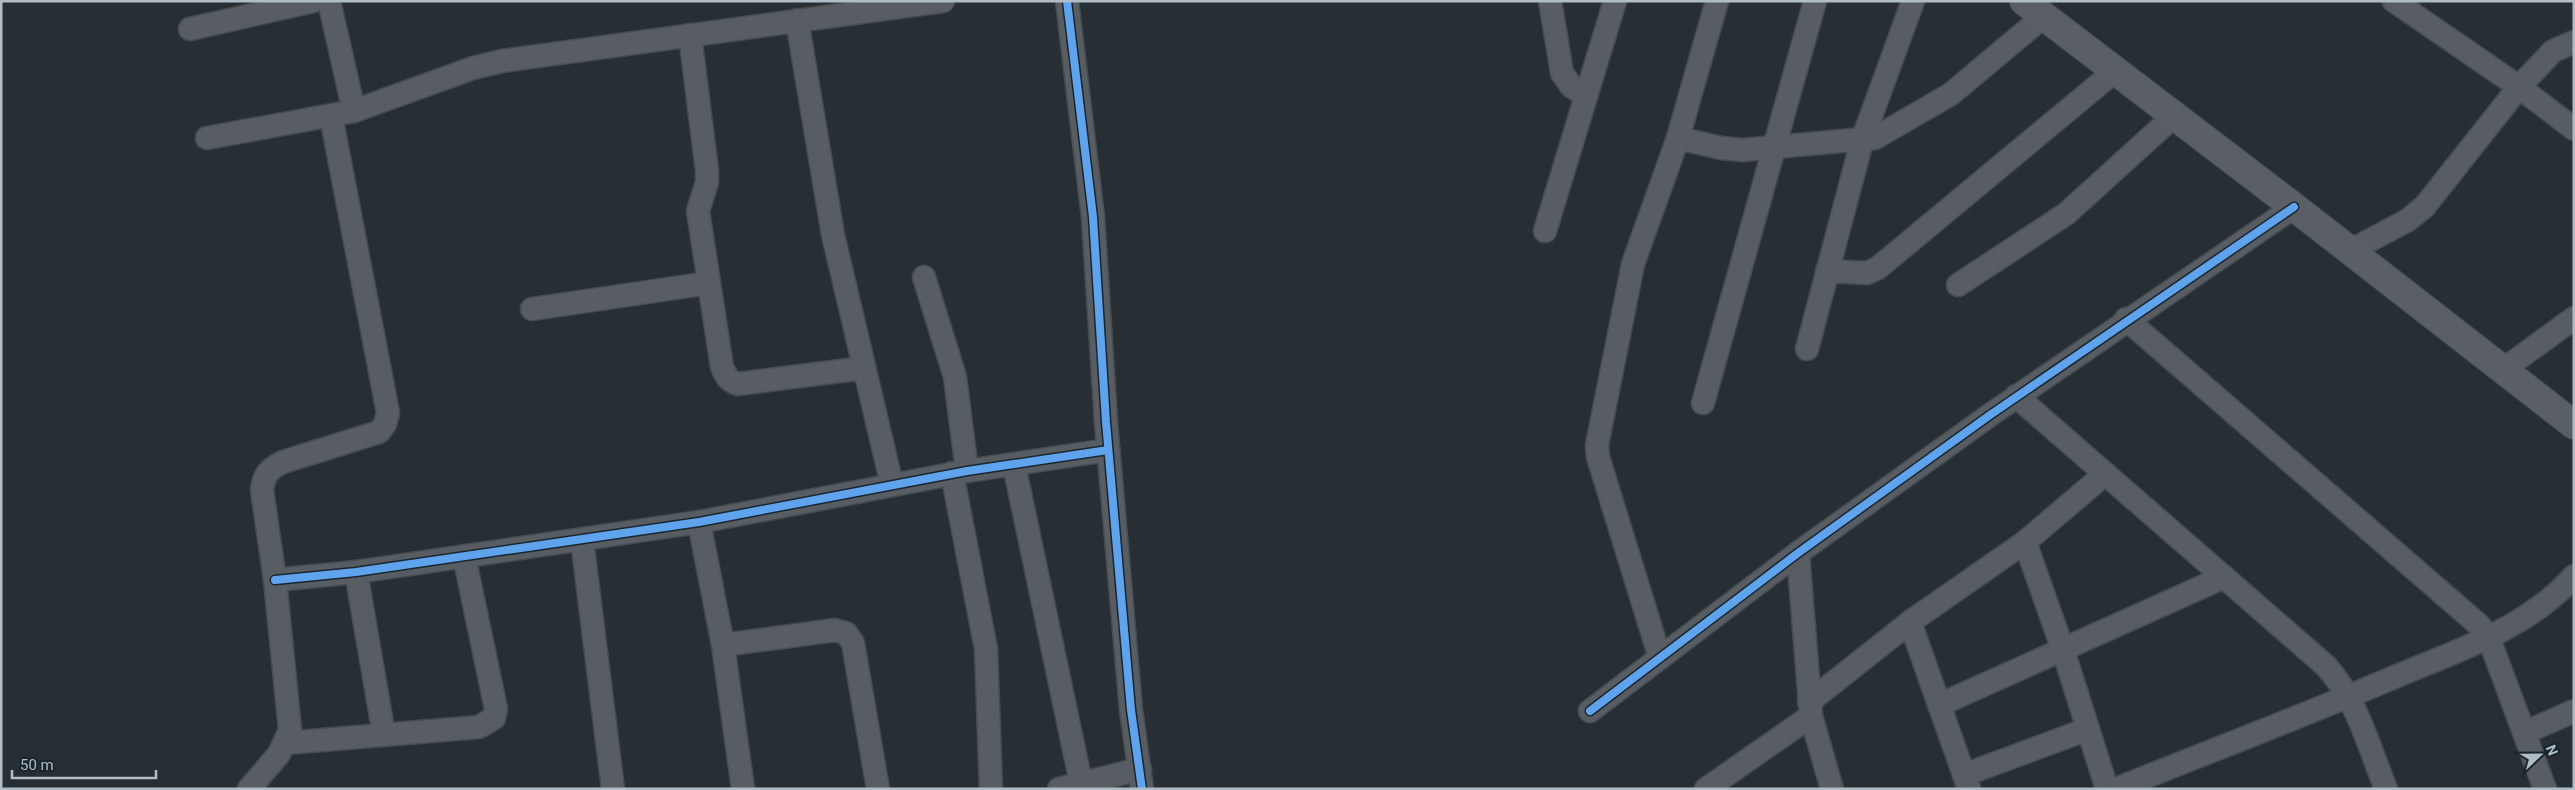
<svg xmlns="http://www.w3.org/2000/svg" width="2575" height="790" viewBox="0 0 2575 790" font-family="Roboto,sans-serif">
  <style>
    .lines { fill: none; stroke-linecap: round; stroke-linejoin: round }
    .minor-casing { stroke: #454b4f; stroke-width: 25 }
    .major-casing { stroke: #444c51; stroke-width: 30 }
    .minor { stroke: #575d62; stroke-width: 22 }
    .major { stroke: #595f64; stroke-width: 28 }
    .cycleway-casing { stroke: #1a262f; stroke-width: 11 }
    .cycleway { stroke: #60a3ed; stroke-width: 8 }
  </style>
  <rect width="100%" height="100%" fill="#272f34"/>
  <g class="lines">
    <defs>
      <g id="minor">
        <path d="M329,1L354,111"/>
        <path d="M1067,1L1093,217L1106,422L1131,710L1142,789"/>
        <path d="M1550,1L1562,73L1571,86L1586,96"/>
        <path d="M2394,1L2519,87L2574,129"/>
        <path d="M797,20L833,235L892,485"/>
        <path d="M190,29L313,1"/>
        <path d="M690,35L707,171V182L698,211L722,367C726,376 728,381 738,384L864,368"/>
        <path d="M207,138L354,111L473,68L502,61L943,1"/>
        <path d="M1678,138L1721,148L1743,150L1875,138L1951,94L2044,16"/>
        <path d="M1545,231L1615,1"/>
        <path d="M2350,251L2408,220L2425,206L2519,87L2553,51L2574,42"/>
        <path d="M1827,271L1867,273L1878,268L2115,71"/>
        <path d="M924,277L955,377L967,471"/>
        <path d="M1958,285L2066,214L2174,116"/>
        <path d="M532,309L709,283"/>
        <path d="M2126,319L2479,625L2488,637L2494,652L2545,789"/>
        <path d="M1807,349L1862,141L1913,1"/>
        <path d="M2504,369L2574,318"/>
        <path d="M2016,396L2326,666C2357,700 2369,747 2386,789"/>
        <path d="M1703,403L1815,1"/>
        <path d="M1014,465L1081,783"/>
        <path d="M952,473L986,649L991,789"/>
        <path d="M699,522L723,645L743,789"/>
        <path d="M582,540L613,789"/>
        <path d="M2025,542L2063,650L2107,789"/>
        <path d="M356,572L384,735"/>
        <path d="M275,580L356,572L699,522L967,471L1108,450"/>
        <path d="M1910,622L1969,789"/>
        <path d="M723,645L835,630L846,633L853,643L878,789"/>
        <path d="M1660,658L1598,457L1597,445L1633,264L1678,138L1717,1"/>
        <path d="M1809,702L1910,622L2025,542L2105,474"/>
        <path d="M1939,705L2224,577"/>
        <path d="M1590,711L1798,553L1990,415L2294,207"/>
        <path d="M1811,716L1832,789"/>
        <path d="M2524,733L2574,711"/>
        <path d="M286,743L479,727L494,718L496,709L464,556"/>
        <path d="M1964,775L2088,729"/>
        <path d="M249,789L279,754L290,730L275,580L262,490C264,474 269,469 283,462L379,432L385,424L388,413L331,116"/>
        <path d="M1059,789L1140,769"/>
        <path d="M1706,789L1811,716L1798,553"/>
        <path d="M2116,789C2208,752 2300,717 2390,679C2455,651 2526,630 2574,576"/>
      </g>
      <path id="major" d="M2024,1L2294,207L2574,425"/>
    </defs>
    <!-- minor casing -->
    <use href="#minor" class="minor-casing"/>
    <!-- major casing -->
    <use href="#major" class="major-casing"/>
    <!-- minor -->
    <use href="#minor" class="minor"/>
    <!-- major -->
    <use href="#major" class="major"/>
    <defs>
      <g id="cycleway">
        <path d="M1067,1L1093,217L1106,422L1131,710L1142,789"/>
        <path d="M275,580L356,572L699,522L967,471L1108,450"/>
        <path d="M1590,711L1798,553L1990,415L2294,207"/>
      </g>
    </defs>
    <!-- cycleway casing -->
    <use href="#cycleway" class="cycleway-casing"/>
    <!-- cycleway -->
    <use href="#cycleway" class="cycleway"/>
  </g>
  <!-- border -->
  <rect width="2575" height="790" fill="none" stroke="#b0bcc6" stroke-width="5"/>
  <!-- north arrow -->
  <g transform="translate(2540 755) rotate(68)" stroke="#1a262f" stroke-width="4" paint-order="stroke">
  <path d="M0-4L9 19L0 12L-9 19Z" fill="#b0bcc6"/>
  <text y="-8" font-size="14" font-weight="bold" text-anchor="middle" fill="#b0bcc6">N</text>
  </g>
  <!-- scale -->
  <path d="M12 770v8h144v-8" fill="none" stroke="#b0bcc6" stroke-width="2.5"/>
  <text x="20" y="770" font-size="15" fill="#b0bcc6" stroke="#1a262f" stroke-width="4" paint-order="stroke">50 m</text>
</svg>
